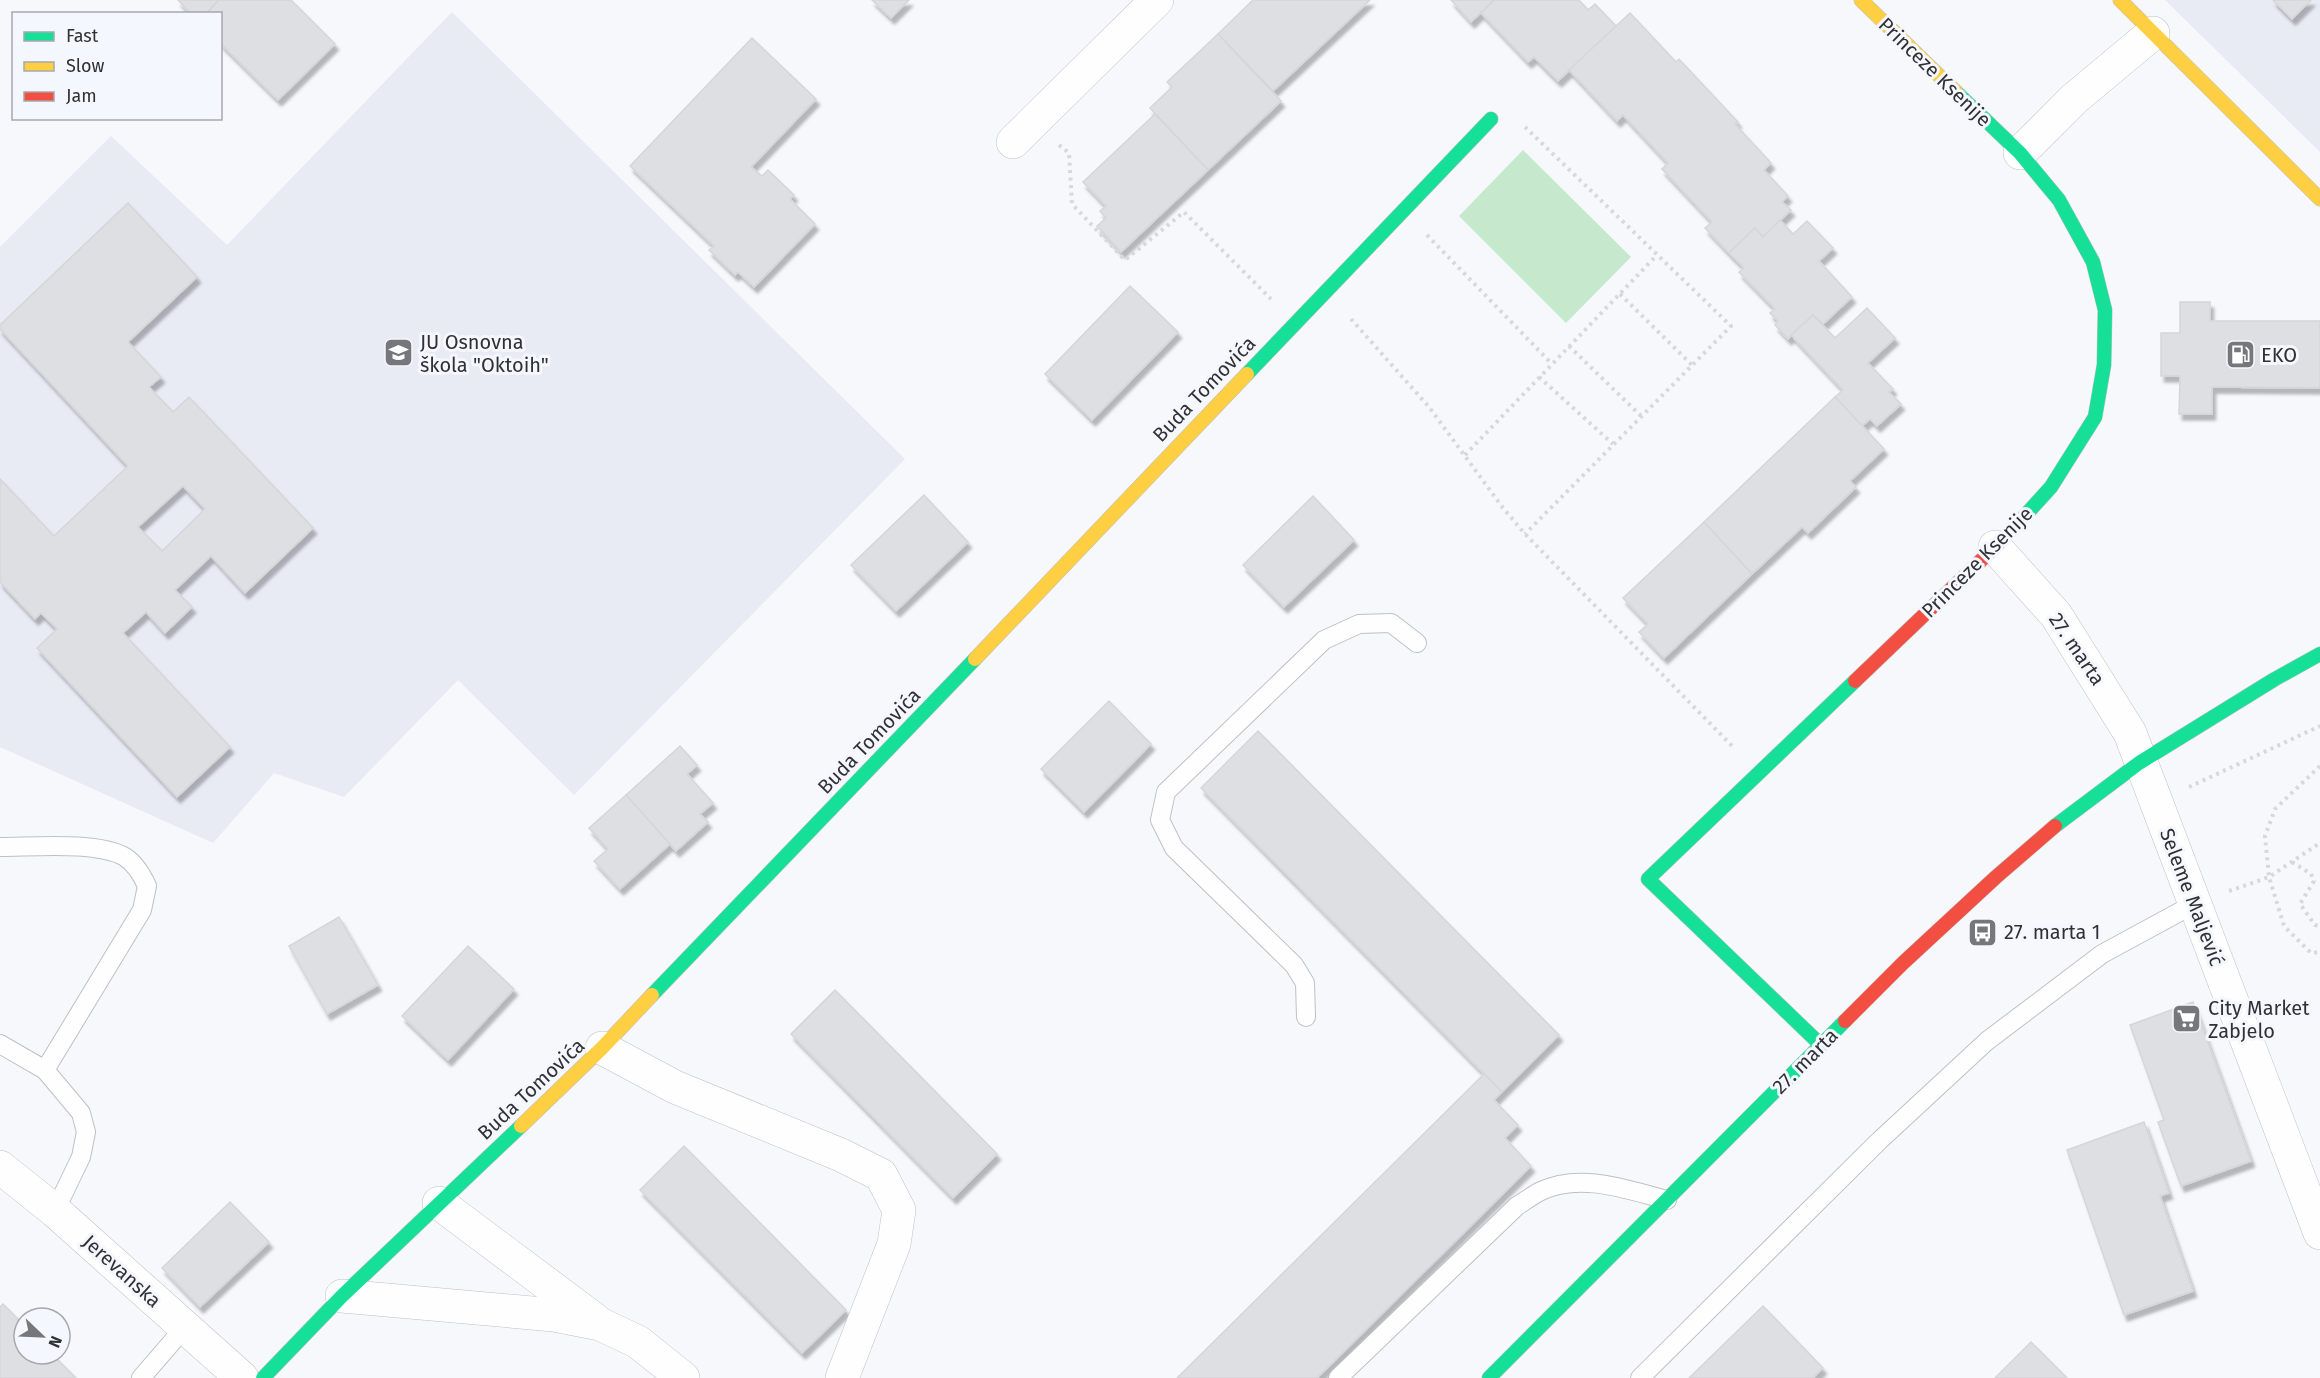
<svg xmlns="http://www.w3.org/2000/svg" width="2320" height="1378" viewBox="0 0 2320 1378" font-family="'Fira Sans',sans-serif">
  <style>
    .built { fill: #e8eaf4 }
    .green { fill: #c6e8cc }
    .building { fill: #dedfe2; stroke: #d6d6d9; stroke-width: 1.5; fill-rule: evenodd; filter: url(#shadow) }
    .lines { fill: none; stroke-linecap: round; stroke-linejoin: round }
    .lane-casing { stroke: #bfc0c3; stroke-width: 20 }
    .street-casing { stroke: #bfc0c3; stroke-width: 34 }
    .fast-casing { stroke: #bfc0c3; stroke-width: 15 }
    .slow-casing { stroke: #bfc0c3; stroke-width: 15 }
    .jam-casing { stroke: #bfc0c3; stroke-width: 15 }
    .path { stroke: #d8d8d8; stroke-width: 4; stroke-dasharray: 3 4.5; stroke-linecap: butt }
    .lane { stroke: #fefeff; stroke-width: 18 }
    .street { stroke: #fefeff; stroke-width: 33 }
    .fast { stroke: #16e098; stroke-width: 14 }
    .slow { stroke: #ffcf43; stroke-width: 14 }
    .jam { stroke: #f24e42; stroke-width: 14 }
    .labels { text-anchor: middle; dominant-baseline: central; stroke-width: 6; stroke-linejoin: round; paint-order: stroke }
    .street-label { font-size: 20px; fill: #313134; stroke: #f5f7fe }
    .poi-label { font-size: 20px; fill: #313134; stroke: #f5f7fe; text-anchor: start }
  </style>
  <defs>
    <filter id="shadow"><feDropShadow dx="3.5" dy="6" stdDeviation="1.5" flood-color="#0004"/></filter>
  </defs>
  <rect width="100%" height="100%" fill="#f7f8fc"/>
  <!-- built -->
  <g class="built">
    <path d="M2165,0H2320V152Z"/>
    <path d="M452,12L905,459L574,795L458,680L344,797L274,773L213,843L0,747V247L111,136L227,245Z"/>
  </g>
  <!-- green -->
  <path class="green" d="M1523,150L1631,257L1566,323L1459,216Z"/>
  <!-- building -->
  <g class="building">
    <path d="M178,0H219L206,14H191Z"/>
    <path d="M219,0H291L335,44L278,100L220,43V14H206Z"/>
    <path d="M872,0H909L891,18Z"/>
    <path d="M1253,0H1370L1273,91L1218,34Z"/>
    <path d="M1451,0H1494L1471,22Z"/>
    <path d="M1494,0H1579L1588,10L1595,4L1616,26L1558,81L1534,57L1528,62L1481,13Z"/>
    <path d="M2273,0H2311L2292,19Z"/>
    <path d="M1630,13L1676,62L1679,59L1738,122L1735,124L1771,163L1764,170L1788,196L1782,202L1791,210L1763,237L1755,228L1729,253L1705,228L1712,222L1662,169L1668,163L1623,115L1617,121L1569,70Z"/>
    <path d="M1218,34L1281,101L1208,170L1150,108L1172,87L1167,82Z"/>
    <path d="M752,38L816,99L751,167L762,176L768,170L794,195L790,199L815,224L754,287L738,272L735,275L709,250L714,246L630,166Z"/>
    <path d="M1155,114L1208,170L1121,252L1097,226L1106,218L1100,211L1106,206L1083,182Z"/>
    <path d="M128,203L197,277L128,342L161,377L149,387L173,412L189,397L313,528L245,593L211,556L175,590L192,607L165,633L146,612L123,633L230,747L177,797L37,648L57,629L41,613L35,619L0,582V479L54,536L128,466L0,329V325ZM183,486L205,509L162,551L138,527Z"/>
    <path d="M1780,220L1793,234L1807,221L1833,248L1819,261L1852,297L1823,324L1813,315L1788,339L1775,325L1778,321L1770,313L1775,309L1739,272L1744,268L1729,253L1755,228L1763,237Z"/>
    <path d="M1130,286L1178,332L1092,420L1045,374Z"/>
    <path d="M2180,302H2210V321H2320V388L2212,387V414H2179L2180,376H2161V333H2180Z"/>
    <path d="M1867,308L1895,338L1868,363L1893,389L1889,392L1901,404L1877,426L1870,419L1862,426L1835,397L1843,390L1791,335L1813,315L1835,338Z"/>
    <path d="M1835,397L1884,449L1850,481L1856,487L1808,533L1802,527L1752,574L1704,522Z"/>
    <path d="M924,495L968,542L896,611L851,565Z"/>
    <path d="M1313,496L1354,540L1284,607L1243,565Z"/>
    <path d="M1704,522L1752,574L1664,658L1639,632L1648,624L1623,598Z"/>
    <path d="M1109,701L1151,744L1084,812L1041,769Z"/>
    <path d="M1258,731L1559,1035L1502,1092L1201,788Z"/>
    <path d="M680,746L697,765L687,774L713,803L700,814L708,822L676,851L626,795Z"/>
    <path d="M626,795L670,844L620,889L594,861L608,849L589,828Z"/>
    <path d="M339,917L378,985L327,1014L289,946Z"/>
    <path d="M468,946L514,989L448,1060L402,1016Z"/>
    <path d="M835,990L997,1154L953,1198L791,1034Z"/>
    <path d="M2193,1002L2251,1161L2181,1186L2158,1122L2164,1120L2130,1025Z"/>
    <path d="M1484,1074L1502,1092L1494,1100L1518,1125L1505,1138L1531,1166L1317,1378H1177Z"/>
    <path d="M2144,1122L2169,1193L2160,1196L2193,1291L2124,1315L2067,1150Z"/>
    <path d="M684,1146L846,1310L802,1353L640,1190Z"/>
    <path d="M230,1202L269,1242L200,1307L162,1268Z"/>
    <path d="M3,1304L24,1325V1354H52L76,1378H0V1307Z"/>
    <path d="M1763,1306L1823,1368L1813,1378H1689Z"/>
    <path d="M2031,1342L2067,1378H1995Z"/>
  </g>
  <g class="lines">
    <defs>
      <g id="lane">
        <path d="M0,847C33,847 97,841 125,857C136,864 142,875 147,886L142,910L45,1070"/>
        <path d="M1306,1017L1305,983L1294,965L1174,848L1160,820L1166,792L1324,640L1359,624L1391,623L1417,643"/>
        <path d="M0,1044L45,1070L81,1113L86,1132L81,1157L55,1211"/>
        <path d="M141,1378L185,1327"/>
        <path d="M1338,1378L1517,1206C1525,1201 1533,1195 1541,1191C1581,1172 1628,1190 1667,1200"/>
        <path d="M1640,1378L1879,1141L1987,1041L2102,954L2196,903"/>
      </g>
      <g id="street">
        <path d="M1013,142L1157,0"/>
        <path d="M2020,153L2074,99L2153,33"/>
        <path d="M1995,547L2056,615L2130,733L2320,1233"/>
        <path d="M602,1048L675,1087L841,1155L881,1175L899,1210L894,1244L842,1378"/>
        <path d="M0,1167L55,1211L242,1378"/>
        <path d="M439,1203L594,1319"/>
        <path d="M342,1296L554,1315L600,1324L638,1342L683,1378"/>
      </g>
      <g id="fast">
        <path d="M1956,92L2020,153L2059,200L2093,262L2105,310L2104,365L2095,417L2051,487L2021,520"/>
        <path d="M1247,374L1491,119"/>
        <path d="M2055,826L2139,763L2275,679L2320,654"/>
        <path d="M652,995L975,659"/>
        <path d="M1821,1045L1648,879L1855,681"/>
        <path d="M263,1378L342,1296L521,1126"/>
        <path d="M1489,1378L1845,1021"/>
      </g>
      <g id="slow">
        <path d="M1861,0L1956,92"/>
        <path d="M2120,0L2320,199"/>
        <path d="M975,659L1247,374"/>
        <path d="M521,1126L602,1048L652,995"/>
      </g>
      <g id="jam">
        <path d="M1855,681L1995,547L2021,520"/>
        <path d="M1845,1021L1903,963L1996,877L2055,826"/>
      </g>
    </defs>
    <!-- lane casing -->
    <use href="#lane" class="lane-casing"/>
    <!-- street casing -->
    <use href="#street" class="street-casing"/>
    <!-- fast casing -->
    <use href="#fast" class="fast-casing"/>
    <!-- slow casing -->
    <use href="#slow" class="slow-casing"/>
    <!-- jam casing -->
    <use href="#jam" class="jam-casing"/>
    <!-- path -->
    <g class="path">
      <path d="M1525,127L1731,326L1525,534"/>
      <path d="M1059,145L1069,153L1072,204L1125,260L1184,212L1271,299"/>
      <path d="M1427,235L1552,364"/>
      <path d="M1620,294L1692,365"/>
      <path d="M1351,319L1429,407L1503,508L1525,534L1735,749"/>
      <path d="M1569,346L1641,416"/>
      <path d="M1539,377L1613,444"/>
      <path d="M1465,455L1657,255"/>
      <path d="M2320,766L2275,809L2265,836L2269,877L2320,843"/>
      <path d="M2189,787L2320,726"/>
      <path d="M2292,862L2311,874L2314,881L2300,904L2315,925L2320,926"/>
      <path d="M2229,891L2269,877L2284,926L2311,953L2320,952"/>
    </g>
    <!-- lane -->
    <use href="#lane" class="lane"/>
    <!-- street -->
    <use href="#street" class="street"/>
    <!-- fast -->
    <use href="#fast" class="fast"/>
    <!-- slow -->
    <use href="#slow" class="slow"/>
    <!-- jam -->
    <use href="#jam" class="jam"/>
  </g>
  <!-- icons -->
  <defs>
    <symbol id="school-square" viewBox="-11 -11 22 22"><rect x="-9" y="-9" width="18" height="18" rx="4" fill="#76777a" stroke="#f5f7fe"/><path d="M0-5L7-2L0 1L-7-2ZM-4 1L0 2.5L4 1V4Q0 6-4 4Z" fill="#fff"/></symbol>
    <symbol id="fuel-square" viewBox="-11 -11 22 22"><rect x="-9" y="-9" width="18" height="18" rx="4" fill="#76777a" stroke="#f5f7fe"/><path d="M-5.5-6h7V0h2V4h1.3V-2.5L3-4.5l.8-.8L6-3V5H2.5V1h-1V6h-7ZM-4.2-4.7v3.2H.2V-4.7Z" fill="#fff"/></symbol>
    <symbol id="bus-square" viewBox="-11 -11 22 22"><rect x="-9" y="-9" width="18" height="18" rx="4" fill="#76777a" stroke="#f5f7fe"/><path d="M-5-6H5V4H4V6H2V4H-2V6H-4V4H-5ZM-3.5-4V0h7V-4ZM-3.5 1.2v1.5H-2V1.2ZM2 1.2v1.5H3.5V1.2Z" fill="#fff"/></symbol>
    <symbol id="supermarket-square" viewBox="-11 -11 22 22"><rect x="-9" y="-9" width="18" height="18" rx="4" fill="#76777a" stroke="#f5f7fe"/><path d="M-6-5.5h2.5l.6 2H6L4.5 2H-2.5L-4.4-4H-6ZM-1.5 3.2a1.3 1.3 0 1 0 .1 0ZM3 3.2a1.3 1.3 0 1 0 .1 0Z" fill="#fff"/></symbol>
  </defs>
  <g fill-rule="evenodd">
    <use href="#school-square" x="382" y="336" width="33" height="33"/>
    <use href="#fuel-square" x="2224" y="338" width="33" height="33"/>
    <use href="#bus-square" x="1966" y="916" width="33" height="33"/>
    <use href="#supermarket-square" x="2170" y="1002" width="33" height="33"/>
  </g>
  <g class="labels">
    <!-- street labels -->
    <g class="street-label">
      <text transform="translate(1935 72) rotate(44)">Princeze Ksenije</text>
      <text transform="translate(1204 389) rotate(-46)">Buda Tomovića</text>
      <text transform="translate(1977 562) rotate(-45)">Princeze Ksenije</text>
      <text transform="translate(2077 649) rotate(56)">27. marta</text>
      <text transform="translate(869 741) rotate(-46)">Buda Tomovića</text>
      <text transform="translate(2192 897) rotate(69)">Seleme Maljević</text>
      <text transform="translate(1805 1061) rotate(-45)">27. marta</text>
      <text transform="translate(531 1089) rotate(-43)">Buda Tomovića</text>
      <text transform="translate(122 1271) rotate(42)">Jerevanska</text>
    </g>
    <!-- poi labels -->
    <g class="poi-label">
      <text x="420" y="342">JU Osnovna<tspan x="420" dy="23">škola "Oktoih"</tspan></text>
      <text x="2261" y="355">EKO</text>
      <text x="2004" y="932">27. marta 1</text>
      <text x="2208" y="1008">City Market<tspan x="2208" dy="23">Zabjelo</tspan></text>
    </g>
  </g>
  <!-- legend -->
  <rect x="12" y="12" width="210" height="108" fill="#f5f7fe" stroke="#a7a8ad" stroke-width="1.5"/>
  <rect x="24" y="32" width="30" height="9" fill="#16e098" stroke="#a7a8ad" stroke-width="1.5"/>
  <text x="66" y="42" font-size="18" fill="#313134">Fast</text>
  <rect x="24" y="62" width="30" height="9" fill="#ffcf43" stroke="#a7a8ad" stroke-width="1.5"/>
  <text x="66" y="72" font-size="18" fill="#313134">Slow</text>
  <rect x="24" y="92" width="30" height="9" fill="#f24e42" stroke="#a7a8ad" stroke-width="1.5"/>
  <text x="66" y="102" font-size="18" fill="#313134">Jam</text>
  <!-- north arrow -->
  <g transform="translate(42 1336) rotate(113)"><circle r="28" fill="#f5f7fe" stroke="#a7a8ad" stroke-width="1.5"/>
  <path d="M0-4.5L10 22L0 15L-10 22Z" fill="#76777a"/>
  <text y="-9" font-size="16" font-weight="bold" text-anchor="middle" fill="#313134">N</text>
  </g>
</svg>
